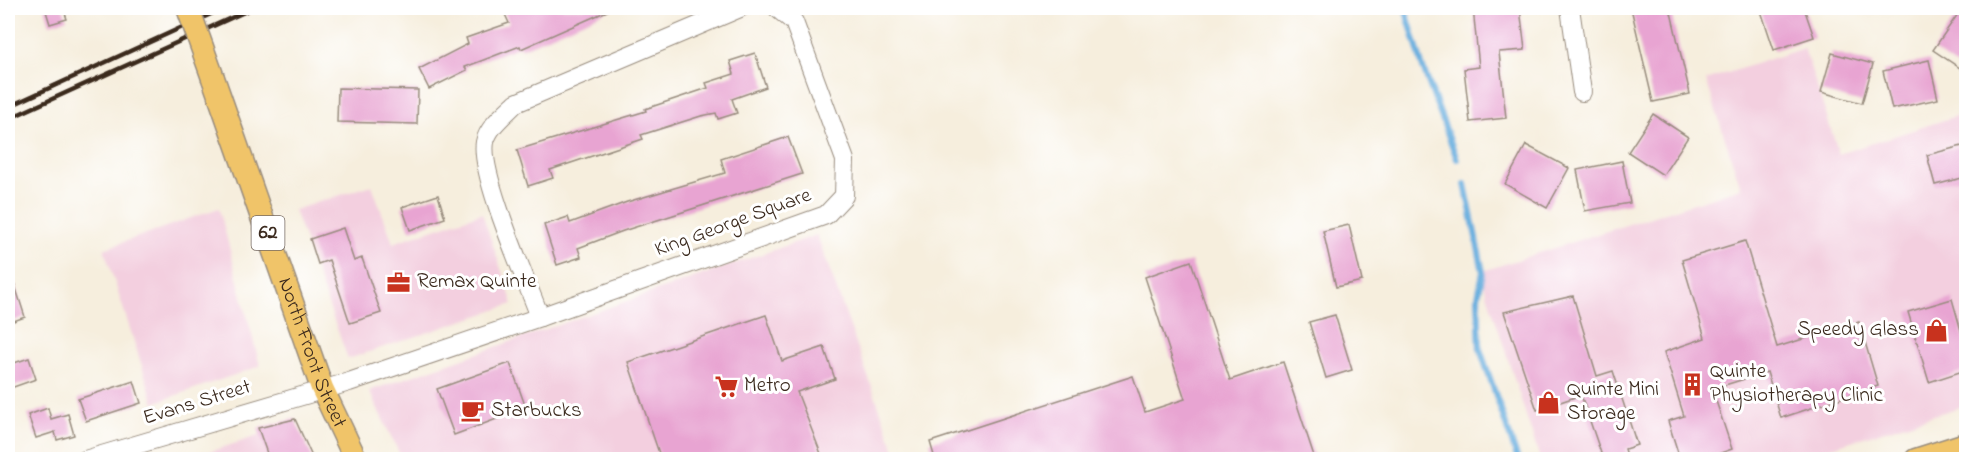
<svg xmlns="http://www.w3.org/2000/svg" width="1974" height="467" viewBox="0 0 1974 467" font-family="'Indie Flower',sans-serif">
  <style>
    .built { fill: #f3cfdf }
    .lines { fill: none; stroke-linecap: round; stroke-linejoin: round }
    .stream { stroke: #67aede; stroke-width: 6 }
    .building { fill: #e8a4d2 }
    .minor-casing { stroke: #988c7e; stroke-width: 20 }
    .major-casing { stroke: #988c7e; stroke-width: 25 }
    .minor { stroke: #fff; stroke-width: 18 }
    .major { stroke: #f0c469; stroke-width: 22 }
    .rail { stroke: #3b2a1e; stroke-width: 4.5 }
    .major-bridge-casing { stroke: #988c7e; stroke-width: 25; stroke-linecap: butt }
    .major-bridge { stroke: #f0c469; stroke-width: 22 }
    .labels { text-anchor: middle; dominant-baseline: central; stroke-width: 6; stroke-linejoin: round; paint-order: stroke }
    .shield { fill: #fff; stroke: #766a62; stroke-width: 1.5 }
    .shield-label { font-size: 20px; font-weight: bold; fill: #3b2a1e }
    .street-label { font-size: 21px; fill: #3b2a1e; stroke: #fff }
    .poi-label { font-size: 21px; fill: #3b2a1e; stroke: #fff; text-anchor: start }
  </style>
  <rect width="100%" height="100%" fill="#fff"/>
  <filter id="ink" filterUnits="userSpaceOnUse"><feTurbulence type="fractalNoise" baseFrequency=".0167" numOctaves="2"/><feDisplacementMap in="SourceGraphic" scale="12" xChannelSelector="R" yChannelSelector="G"/><feConvolveMatrix kernelMatrix="1 2 1 2 8 2 1 2 1" color-interpolation-filters="sRGB"/></filter>
  <filter id="wash" filterUnits="userSpaceOnUse"><feTurbulence type="fractalNoise" baseFrequency=".008" numOctaves="4" result="noise"/><feDisplacementMap in="SourceGraphic" scale="24" xChannelSelector="R" yChannelSelector="G"/><feGaussianBlur stdDeviation="1.35" result="paint"/><feColorMatrix in="noise" values="0 0 0 0 0 0 0 0 0 0 0 0 0 0 0 0 0 1.4 0 .05"/><feComposite in="paint" operator="in"/></filter>
  <g filter="url(#wash)">
    <rect width="100%" height="100%" fill="#f6eedd"/>
    <!-- built -->
    <g class="built">
      <path d="M1804,48L1839,154L1966,113V405L1794,459H1540L1480,272L1741,188L1706,80Z"/>
      <path d="M372,185L393,243L482,213L513,304L348,359L294,210Z"/>
      <path d="M219,208L260,366L154,403L104,249Z"/>
      <path d="M817,235L898,459H402L369,391Z"/>
      <path d="M292,425L307,459L184,460Z"/>
    </g>
    <g class="lines">
      <!-- stream -->
      <g class="stream">
        <path d="M1405,8L1423,68L1457,159"/>
        <path d="M1465,184L1483,272L1478,297L1480,349L1518,460"/>
      </g>
    </g>
    <g id="blocks">
      <!-- building -->
      <g class="building">
        <path d="M45,8H63L67,19L50,24Z"/>
        <path d="M502,8H614L521,49L520,46L465,67L467,70L429,89L419,69L468,44L466,38L509,23Z"/>
        <path d="M1473,8H1520L1525,50L1499,52L1506,118L1470,122L1464,69L1479,67Z"/>
        <path d="M1631,8H1670L1690,94L1653,102Z"/>
        <path d="M1760,8H1804L1814,37L1774,50Z"/>
        <path d="M1962,8H1966V72L1933,50Z"/>
        <path d="M755,53L766,87L732,99L737,113L718,119L716,113L701,116L641,135L643,139L550,170L553,178L528,186L517,150L646,111L645,109L708,88L706,83L734,74L730,61Z"/>
        <path d="M1832,53L1873,64L1862,103L1821,92Z"/>
        <path d="M1929,60L1938,99L1892,109L1883,71Z"/>
        <path d="M338,88L418,90L417,124L337,122Z"/>
        <path d="M1653,114L1688,137L1663,175L1628,152Z"/>
        <path d="M788,137L802,174L623,231L578,248L581,257L557,265L544,225L568,217L570,223L627,202L725,173L721,159Z"/>
        <path d="M1526,145L1569,168L1547,208L1505,184Z"/>
        <path d="M1966,145V177L1935,185L1927,155Z"/>
        <path d="M1622,161L1630,203L1585,211L1577,170Z"/>
        <path d="M438,195L445,218L410,230L402,207Z"/>
        <path d="M1349,225L1362,281L1336,287L1323,231Z"/>
        <path d="M343,228L354,261L362,258L381,313L350,323L329,260L318,264L310,239Z"/>
        <path d="M1745,241L1777,347L1859,322L1878,386L1781,418L1767,372L1712,389L1732,449L1704,459H1680L1668,421L1684,416L1664,352L1705,338L1682,260Z"/>
        <path d="M1191,261L1230,380L1283,362L1315,459H935L930,442L1133,376L1145,412L1185,399L1145,277Z"/>
        <path d="M8,273H11L25,317L8,323Z"/>
        <path d="M1573,296L1597,376L1613,371L1637,445L1625,449L1628,459H1603L1581,395L1537,410L1504,312Z"/>
        <path d="M1952,299L1966,348V370L1929,382L1908,312Z"/>
        <path d="M766,315L782,361L824,347L835,379L797,392L823,459H661L628,362Z"/>
        <path d="M1335,315L1352,370L1326,378L1309,322Z"/>
        <path d="M29,358L36,379L8,389V365Z"/>
        <path d="M510,363L526,408L454,435L437,389Z"/>
        <path d="M134,381L141,403L86,421L78,399Z"/>
        <path d="M48,408L51,419L68,414L74,435L57,440L55,432L36,438L28,415Z"/>
        <path d="M295,419L313,459H269L258,428Z"/>
      </g>
    </g>
  </g>
  <g filter="url(#ink)">
    <use href="#blocks" fill-opacity="0" stroke="#988c7e" stroke-width="1.5"/>
    <g class="lines">
      <defs>
        <g id="minor">
          <path d="M1570,8L1582,92"/>
          <path d="M540,317C527,281 479,174 485,142C488,127 505,114 516,103L740,8"/>
          <path d="M85,460L349,382L540,317L826,215L844,196L845,160L794,22L777,8"/>
        </g>
        <g id="major">
          <path id="s1" d="M213,78L322,388L356,460"/>
          <path d="M1916,460L1966,444"/>
        </g>
      </defs>
      <!-- minor casing -->
      <use href="#minor" class="minor-casing"/>
      <!-- major casing -->
      <use href="#major" class="major-casing"/>
      <!-- minor -->
      <use href="#minor" class="minor"/>
      <!-- major -->
      <use href="#major" class="major"/>
      <!-- rail -->
      <g class="rail">
        <path d="M8,107L224,8"/>
        <path d="M8,119L253,8"/>
      </g>
      <defs>
        <path id="major-bridge" d="M188,8L213,78"/>
      </defs>
      <!-- major-bridge casing -->
      <use href="#major-bridge" class="major-bridge-casing"/>
      <!-- major-bridge -->
      <use href="#major-bridge" class="major-bridge"/>
    </g>
  </g>
  <!-- icons -->
  <defs>
    <symbol id="office-bare" viewBox="-9 -9 18 18"><path d="M-6-3h4V-5.5h4V-3h4V5H-6ZM-1-4.5V-3h2v-1.5ZM-6 0V1H6V0Z" fill="#c8321e" stroke="#fff" stroke-width="2.5" paint-order="stroke"/></symbol>
    <symbol id="shop-bare" viewBox="-9 -9 18 18"><path d="M-5-2.5h2.3a2.7 3.5 0 0 1 5.4 0H5L5.5 6h-11ZM-1.5-2.5h3a1.5 2.3 0 0 0-3 0Z" fill="#c8321e" stroke="#fff" stroke-width="2.5" paint-order="stroke"/></symbol>
    <symbol id="building-bare" viewBox="-9 -9 18 18"><path d="M-4-6H4V6H1V3H-1V6H-4ZM-2.5-4.3h1.7v1.8h-1.7ZM.8-4.3h1.7v1.8H.8ZM-2.5-1h1.7V.8h-1.7ZM.8-1h1.7V.8H.8Z" fill="#c8321e" stroke="#fff" stroke-width="2.5" paint-order="stroke"/></symbol>
    <symbol id="supermarket-bare" viewBox="-9 -9 18 18"><path d="M-6-5.5h2.5l.6 2H6L4.5 2H-2.5L-4.4-4H-6ZM-1.5 3.2a1.3 1.3 0 1 0 .1 0ZM3 3.2a1.3 1.3 0 1 0 .1 0Z" fill="#c8321e" stroke="#fff" stroke-width="2.5" paint-order="stroke"/></symbol>
    <symbol id="cafe-bare" viewBox="-9 -9 18 18"><path d="M-5.5-4.5H6V0H3Q3 3.5 0 3.5H-2.5Q-5.5 3.5-5.5 0ZM3-3.2v2h1.7v-2ZM-6 4.5H4V6H-6Z" fill="#c8321e" stroke="#fff" stroke-width="2.5" paint-order="stroke"/></symbol>
  </defs>
  <g fill-rule="evenodd">
    <use href="#office-bare" x="382" y="266" width="33" height="33"/>
    <use href="#shop-bare" x="1920" y="314" width="33" height="33"/>
    <use href="#building-bare" x="1676" y="368" width="33" height="33"/>
    <use href="#supermarket-bare" x="710" y="370" width="33" height="33"/>
    <use href="#shop-bare" x="1532" y="386" width="33" height="33"/>
    <use href="#cafe-bare" x="456" y="394" width="33" height="33"/>
  </g>
  <g class="labels">
    <!-- shield labels -->
    <rect class="shield" x="251.5" y="216" width="33" height="34" rx="4.5"/>
    <g class="shield-label">
      <text x="268" y="233">62</text>
    </g>
    <!-- street labels -->
    <g class="street-label">
      <text transform="translate(733 223) rotate(-20)">King George Square</text>
      <text stroke="none"><textPath href="#s1" startOffset="292">North Front Street</textPath></text>
      <text transform="translate(197 403) rotate(-17)">Evans Street</text>
    </g>
    <!-- poi labels -->
    <g class="poi-label">
      <text x="417" y="282">Remax Quinte</text>
      <text x="1919" y="330" text-anchor="end">Speedy Glass</text>
      <text x="1710" y="372">Quinte<tspan x="1710" dy="24">Physiotherapy Clinic</tspan></text>
      <text x="744" y="386">Metro</text>
      <text x="1567" y="390">Quinte Mini<tspan x="1567" dy="24">Storage</tspan></text>
      <text x="491" y="411">Starbucks</text>
    </g>
  </g>
  <!-- margin -->
  <rect width="1974" height="467" fill="none" stroke="#fff" stroke-width="30"/>
</svg>
